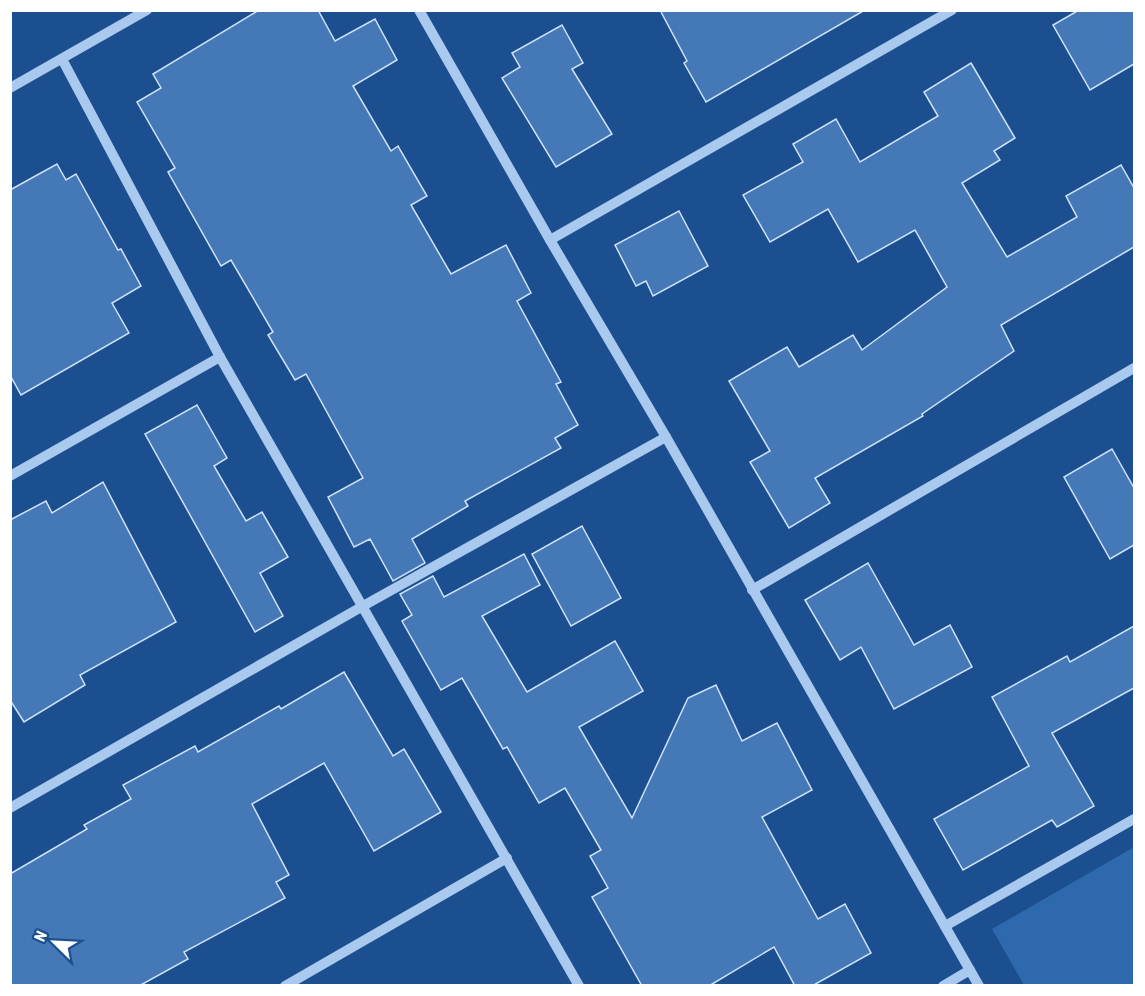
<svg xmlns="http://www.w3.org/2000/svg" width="1145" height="996" viewBox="0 0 1145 996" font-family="'Asap Condensed',sans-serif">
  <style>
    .green { fill: #2e69ad }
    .building { fill: #4478b7; stroke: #cfe3fa; stroke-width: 1.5 }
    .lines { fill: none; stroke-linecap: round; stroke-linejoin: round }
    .minor { stroke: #a9c9ee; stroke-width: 10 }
  </style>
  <rect width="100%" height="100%" fill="#1b4f8f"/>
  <!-- green -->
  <path class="green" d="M1134,847V985H1024L992,929Z"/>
  <!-- building -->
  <g class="building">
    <path d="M259,10H318L335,41L375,19L397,60L353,86L391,151L398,146L427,196L411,205L451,274L506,245L531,293L517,301L561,382L556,384L578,425L555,438L561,448L465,501L468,506L412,539L425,563L393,581L370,539L354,547L328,497L363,478L306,374L295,380L268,335L273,332L231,260L221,266L168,172L175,168L137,102L161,88L153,74Z"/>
    <path d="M660,10H865L706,102L684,63L687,61Z"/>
    <path d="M1079,10H1134V64L1090,90L1053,25Z"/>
    <path d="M562,25L583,63L572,69L612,134L556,167L502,78L520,67L512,53Z"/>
    <path d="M971,63L1015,138L994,151L1000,160L962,183L1007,257L1077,217L1066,196L1121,165L1134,188V247L1001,325L1014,351L922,414L923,416L815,478L830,503L789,528L750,462L770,451L729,381L787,347L799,367L853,335L862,350L947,287L915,230L858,262L828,209L770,242L743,195L803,162L793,144L836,119L860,162L938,116L924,92Z"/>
    <path d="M57,164L66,180L76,174L118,250L121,249L141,286L112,303L129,333L21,395L10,375V190Z"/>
    <path d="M679,211L708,266L653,296L646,281L636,286L615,245Z"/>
    <path d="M197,405L227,458L214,466L246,521L262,512L288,557L260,573L283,616L255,632L145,434Z"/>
    <path d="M1112,449L1134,488V545L1110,559L1064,477Z"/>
    <path d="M103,482L176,622L80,675L85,685L24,722L10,700V520L46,501L52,513Z"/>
    <path d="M582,526L621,598L571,626L532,554Z"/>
    <path d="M524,554L540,585L482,616L527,692L615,641L643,691L579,727L632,818L688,698L716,685L742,741L777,723L812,790L762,817L818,919L845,904L871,953L812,986H795L774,947L709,986H642L592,897L608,888L590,856L601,850L565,788L539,803L507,747L503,749L462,678L441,690L402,621L412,615L400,594L433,576L444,597Z"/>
    <path d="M868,563L914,645L950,625L972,667L894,709L861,647L840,660L805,600Z"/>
    <path d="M1134,626V688L1052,733L1094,806L1057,827L1052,820L963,870L934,819L1029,766L992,697L1067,656L1070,662Z"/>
    <path d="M344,672L393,756L404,749L441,812L374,851L324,763L252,804L289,875L276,882L285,898L184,952L188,959L139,986H10V874L87,829L84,825L131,799L123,785L195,746L198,752L279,706L281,709Z"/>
  </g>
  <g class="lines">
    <!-- minor -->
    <g class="minor">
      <path d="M419,10L550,240L666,437L979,986"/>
      <path d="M62,59L220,357L579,986"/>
      <path d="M10,88L147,10"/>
      <path d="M550,240L952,10"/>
      <path d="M10,476L220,357"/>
      <path d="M752,590L1134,368"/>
      <path d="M10,808L363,606L666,437"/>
      <path d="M945,926L1134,819"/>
      <path d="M285,986L507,858"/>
      <path d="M943,986L970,970"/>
    </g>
  </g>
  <!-- border -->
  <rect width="1145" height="996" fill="none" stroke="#ffffff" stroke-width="24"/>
  <!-- north arrow -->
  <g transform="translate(54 942) rotate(294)" stroke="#1b4f8f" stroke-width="4.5" paint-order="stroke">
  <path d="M0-4.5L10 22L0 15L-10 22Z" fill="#ffffff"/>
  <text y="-9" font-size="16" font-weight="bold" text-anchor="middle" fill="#ffffff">N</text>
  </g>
</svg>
